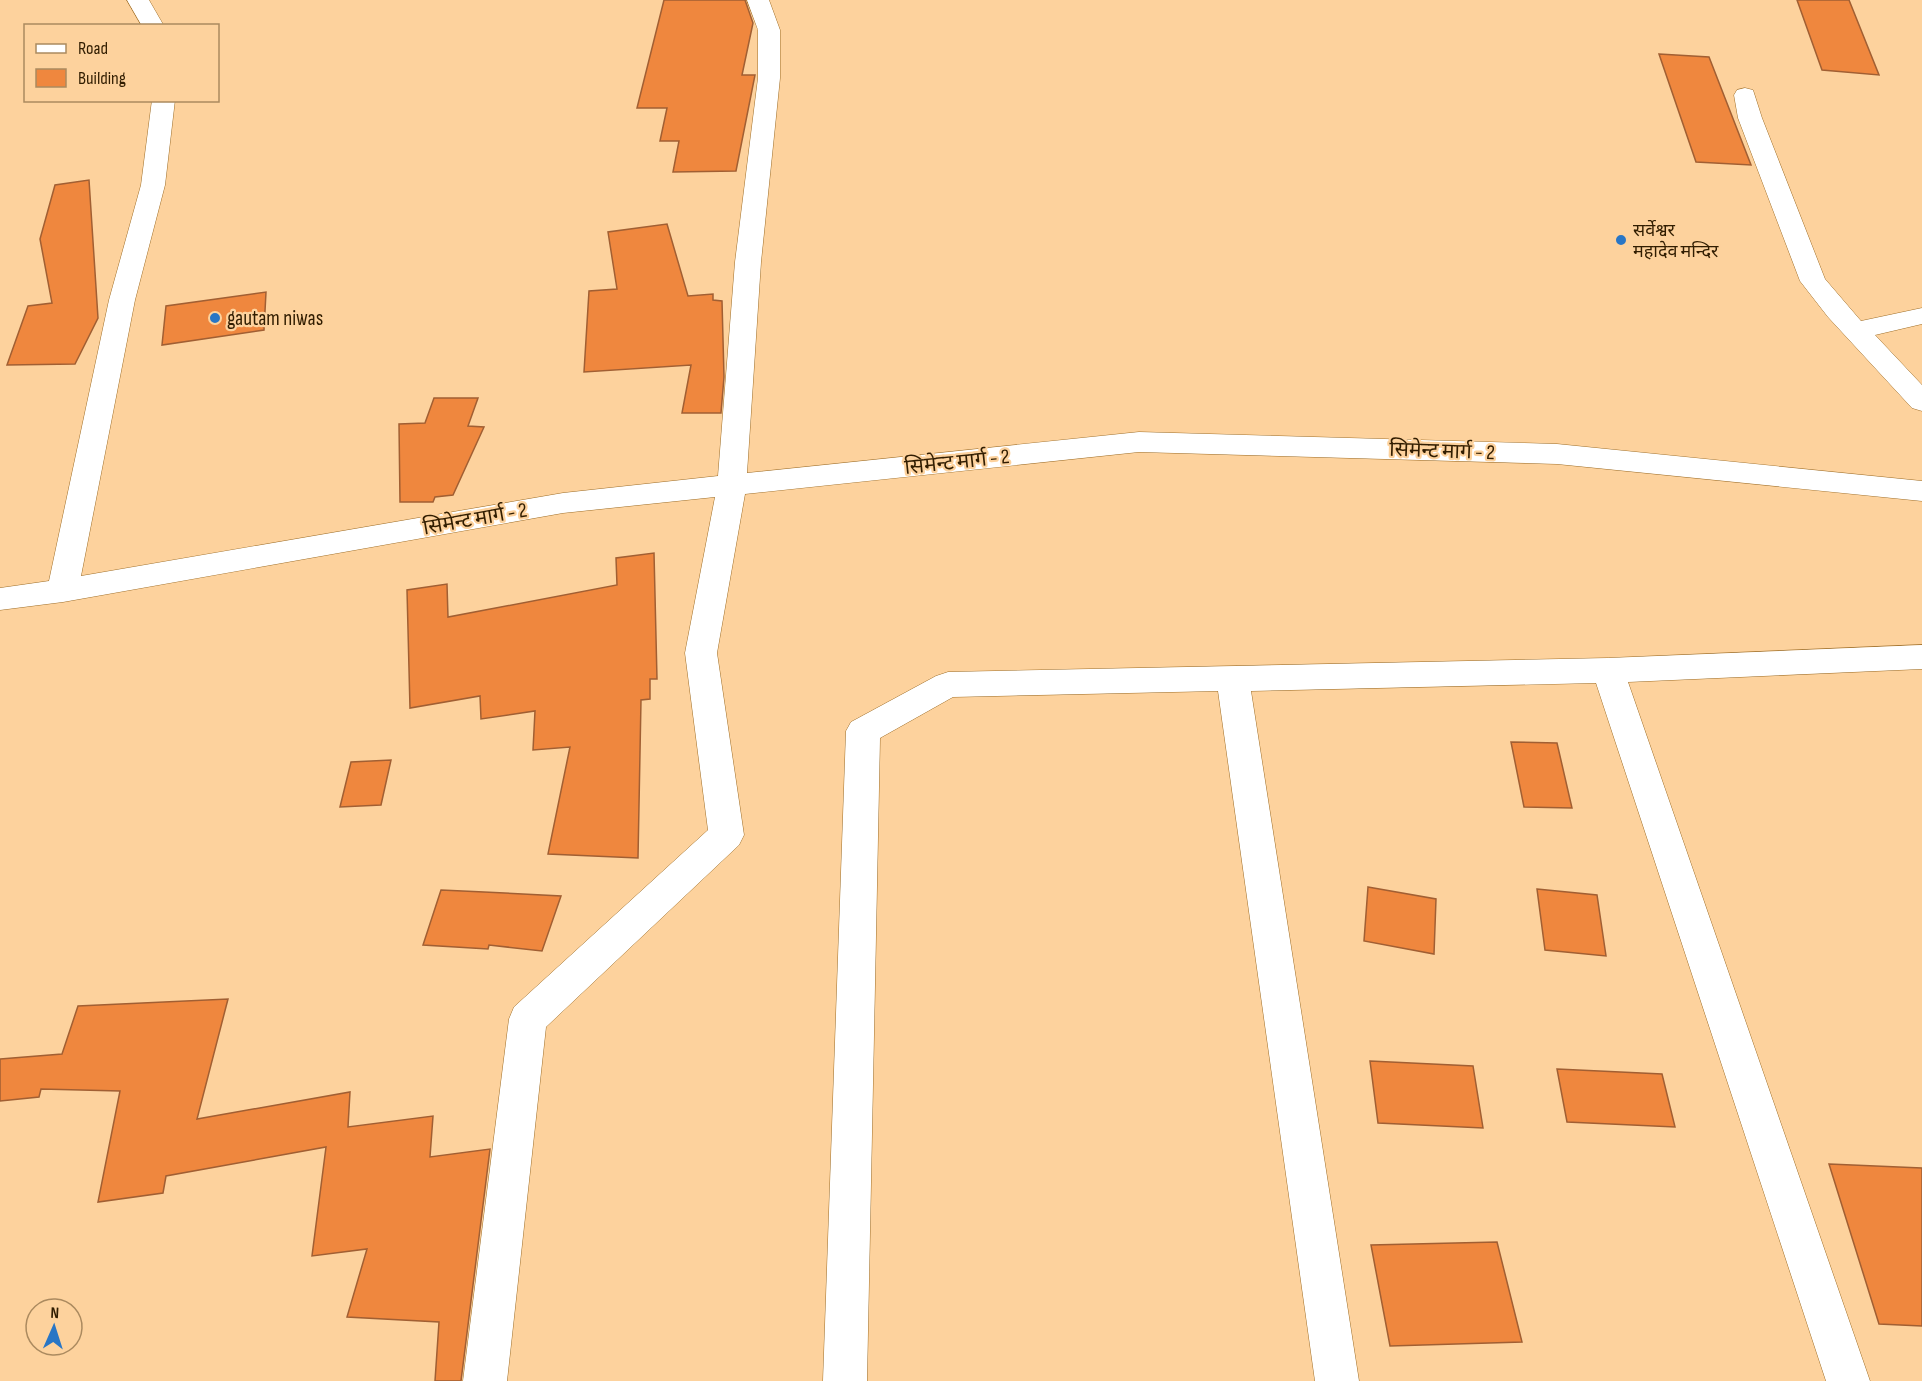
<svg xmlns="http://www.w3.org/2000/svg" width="1922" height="1381" viewBox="0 0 1922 1381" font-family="'Sofia Sans Condensed','Noto Sans Devanagari',sans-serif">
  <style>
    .building { fill: #ef873e; stroke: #a15f33; stroke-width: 1.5 }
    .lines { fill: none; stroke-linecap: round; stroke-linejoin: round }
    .minor-casing { stroke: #9e6e28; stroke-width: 1 }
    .minor { fill: #fff; fill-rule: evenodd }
    .poi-dot { fill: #2976c5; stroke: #fdd29d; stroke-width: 2 }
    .labels { text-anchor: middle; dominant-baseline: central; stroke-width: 4.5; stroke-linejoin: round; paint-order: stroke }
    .far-poi-label { font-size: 18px; fill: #311d01; stroke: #fdd29d; text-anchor: start }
    .poi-label { font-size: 21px; fill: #311d01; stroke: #fdd29d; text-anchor: start }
    .street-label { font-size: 21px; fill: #311d01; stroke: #fdd29d }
  </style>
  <rect width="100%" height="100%" fill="#fdd29d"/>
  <!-- building -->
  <g class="building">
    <path d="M664,0H745L753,23L742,75H755L736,171L673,172L679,141H660L667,108H637Z"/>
    <path d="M1797,0H1849L1879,75L1822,70Z"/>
    <path d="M1659,54L1709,57L1751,165L1696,162Z"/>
    <path d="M89,180L98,318L75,364L7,365L28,306L52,303L40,239L55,185Z"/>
    <path d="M667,224L688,296L713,294V300L722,301L724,377L721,413H682L691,365L584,372L589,291L617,289L608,232Z"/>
    <path d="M266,292L264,330L162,345L166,306Z"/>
    <path d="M434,398H478L468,426L484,427L453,495L435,497L433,502H400L399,424L425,423Z"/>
    <path d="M654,553L657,679H650V699L641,700L638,858L548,854L570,747L533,750L535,711L481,719L480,696L410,708L407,590L447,584L448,617L617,585L616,558Z"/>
    <path d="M1511,742L1557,743L1572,808L1524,807Z"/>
    <path d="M391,760L381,805L340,807L351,762Z"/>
    <path d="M1368,887L1436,899L1434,954L1364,941Z"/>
    <path d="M1537,889L1597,895L1606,956L1545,950Z"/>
    <path d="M441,890L484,892L561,896L542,951L489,945L488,949L423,945Z"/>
    <path d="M228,999L197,1119L350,1092L348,1127L433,1116L430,1157L490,1149L461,1381H435L439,1322L347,1317L367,1249L312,1256L326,1147L166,1176L163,1193L98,1202L120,1091L41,1089L39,1097L0,1101V1059L62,1054L78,1006Z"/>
    <path d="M1370,1061L1473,1066L1483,1128L1378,1123Z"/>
    <path d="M1557,1069L1662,1074L1675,1127L1567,1122Z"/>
    <path d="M1829,1164L1922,1168V1326L1879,1324Z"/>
    <path d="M1497,1242L1522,1342L1390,1346L1371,1245Z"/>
  </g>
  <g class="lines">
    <defs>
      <g id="minor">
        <path d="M127,0H149L164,26H142Z"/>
        <path d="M747,0H769L780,30V78L761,262L747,473L1139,432L1557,444L1922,481V501L1557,464L1139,452L745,494L717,653L744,835L739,845L546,1027L507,1381H463L509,1019L514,1007L708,830L685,653L715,497L563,513L63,602L0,610V588L49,581L109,300L141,185L152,100H175L165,185L135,300L81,576L563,493L718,476L735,262L758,78V30Z"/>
        <path d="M1745,88L1753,90L1762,118L1825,279L1861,321L1922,308V324L1875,335L1922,385V411L1912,408L1828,317L1800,281L1738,118L1734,95L1737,90Z"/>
        <path d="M1922,645V669L1628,682L1870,1381H1826L1596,683L1251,691L1359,1381H1315L1218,691L953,697L880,738L867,1381H823L846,731L851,722L936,676L948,672L1608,658Z"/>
      </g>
    </defs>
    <!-- minor casing -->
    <use href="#minor" class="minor-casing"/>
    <!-- minor -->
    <use href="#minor" class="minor"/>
  </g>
  <!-- markers -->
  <g class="poi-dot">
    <circle cx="1621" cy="240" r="6"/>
    <circle cx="215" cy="318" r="6"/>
  </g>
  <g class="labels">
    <!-- far-poi labels -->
    <g class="far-poi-label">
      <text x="1633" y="230">सर्वेश्वर<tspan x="1633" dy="21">महादेव मन्दिर</tspan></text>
    </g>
    <!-- poi labels -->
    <g class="poi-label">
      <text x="227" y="318">gautam niwas</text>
    </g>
    <!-- street labels -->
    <g class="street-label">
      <text transform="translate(1442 451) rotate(2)">सिमेन्ट मार्ग - 2</text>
      <text transform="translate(957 462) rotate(-6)">सिमेन्ट मार्ग - 2</text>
      <text transform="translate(475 519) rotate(-10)">सिमेन्ट मार्ग - 2</text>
    </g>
  </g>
  <!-- legend -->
  <rect x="24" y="24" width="195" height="78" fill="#fdd29d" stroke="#ab8a5f" stroke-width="1.5"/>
  <rect x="36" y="44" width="30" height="9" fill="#ffffff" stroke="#ab8a5f" stroke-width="1.5"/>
  <text x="78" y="54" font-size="18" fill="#311d01">Road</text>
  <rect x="36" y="69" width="30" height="18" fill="#ef873e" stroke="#ab8a5f" stroke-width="1.5"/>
  <text x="78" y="84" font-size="18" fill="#311d01">Building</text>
  <!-- north arrow -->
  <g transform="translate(54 1327) rotate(3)"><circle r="28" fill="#fdd29d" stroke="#ab8a5f" stroke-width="1.5"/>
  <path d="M0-4.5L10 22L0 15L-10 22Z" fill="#2976c5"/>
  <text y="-9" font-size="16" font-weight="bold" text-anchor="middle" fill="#311d01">N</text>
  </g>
</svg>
